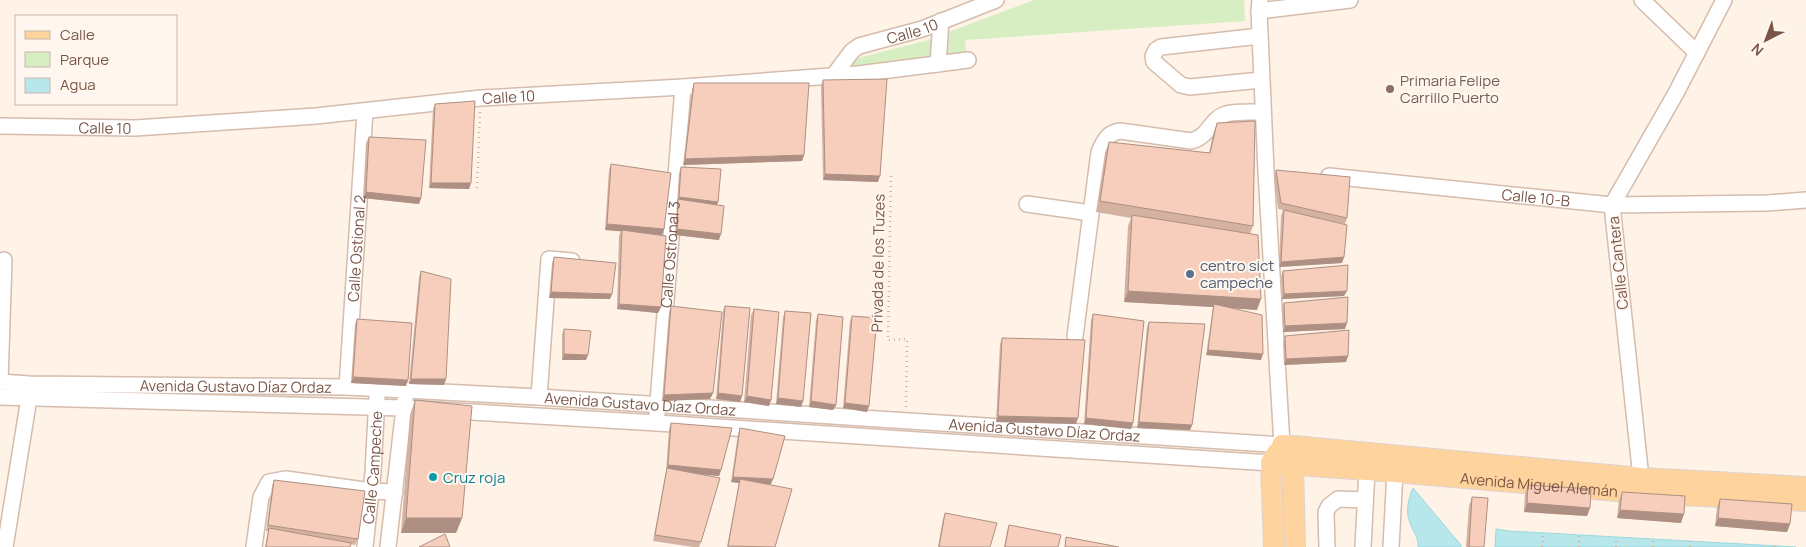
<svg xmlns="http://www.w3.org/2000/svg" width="1806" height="547" viewBox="0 0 1806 547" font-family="Manrope,sans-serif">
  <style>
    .green { fill: #d7eec2 }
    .water { fill: #b8e7eb; stroke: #9dd8de }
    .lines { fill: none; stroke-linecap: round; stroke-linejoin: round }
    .minor-casing { stroke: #d5bcad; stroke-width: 18 }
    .major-casing { stroke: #ddd3cf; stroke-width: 22 }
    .path { stroke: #dcb19d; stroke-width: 2.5; stroke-dasharray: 1 4; stroke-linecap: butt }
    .minor { stroke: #fff; stroke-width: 15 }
    .major { stroke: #ffd39d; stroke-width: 20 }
    .wall { fill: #d4b1a1 }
    .shaded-wall { fill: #ad9083 }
    .building { fill: #f7cebb; stroke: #ad9083 }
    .education-dot { fill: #8d6e63; stroke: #fff7ef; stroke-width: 2 }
    .service-dot { fill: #5c6f8a; stroke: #fff7ef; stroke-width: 2 }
    .culture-dot { fill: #0f9aa8; stroke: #fff7ef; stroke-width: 2 }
    .labels { text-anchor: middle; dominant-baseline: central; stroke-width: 4; stroke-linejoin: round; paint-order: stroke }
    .street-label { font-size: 15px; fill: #7b5647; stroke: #fff7ef }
    .education-label { font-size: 15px; fill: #785e54; stroke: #fff7ef; text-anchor: start }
    .service-label { font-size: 15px; fill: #4e5e75; stroke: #fff7ef; text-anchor: start }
    .culture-label { font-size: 15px; fill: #0d838f; stroke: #fff7ef; text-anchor: start }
  </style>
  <rect width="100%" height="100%" fill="#fef3e6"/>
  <!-- green -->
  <path class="green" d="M1034,0H1244L1245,21L965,40L967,56L846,72L854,59L925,41Z"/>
  <!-- water -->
  <g class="water">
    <path d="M1413,488L1461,545V547H1418C1418,538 1416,536 1412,528C1405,514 1407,502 1413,488Z"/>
    <path d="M1496,529L1509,531L1796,547H1495Z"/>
  </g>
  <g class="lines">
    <defs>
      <g id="minor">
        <path d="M1642,0L1697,53"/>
        <path d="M1259,11L1350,0"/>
        <path d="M1260,36L1161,47L1156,50L1153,56L1154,62L1181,85L1190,87L1261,80"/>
        <path d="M938,64L941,21"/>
        <path id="s1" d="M834,75L852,51L859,46L922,29L996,0"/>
        <path id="s2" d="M0,126L135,128L316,116L481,98L683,87L858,74L968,60"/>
        <path id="s3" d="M1329,176L1612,205L1767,203L1806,200"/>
        <path d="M1027,204L1091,213"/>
        <path d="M1075,336L1099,152C1104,141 1107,133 1120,131L1191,141C1209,137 1210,119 1226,114C1237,111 1251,112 1263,112"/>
        <path id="s4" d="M0,382L29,384L347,387L539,397L1282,445L1266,171L1259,11L1260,0"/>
        <path d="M0,382L4,260"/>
        <path id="s5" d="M347,387L365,111"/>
        <path d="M0,397L403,408L657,423L1271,463"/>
        <path d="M539,397L549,259L572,261"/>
        <path id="s6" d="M657,414L683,87"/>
        <path d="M1640,487L1641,478L1612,205L1676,93L1724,0"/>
        <path d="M5,547L29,398V388"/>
        <path d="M254,547L261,497L269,482L286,479L371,491L395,492"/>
        <path id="s7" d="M365,547L373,472L377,397"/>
        <path d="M388,547L405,399"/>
        <path d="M1327,547L1326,512L1329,506L1338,499L1365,500"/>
        <path d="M1363,547L1367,470"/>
        <path d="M1391,547L1395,472"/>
      </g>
      <g id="major">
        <path d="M1282,445L1641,478L1806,487"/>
        <path d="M1286,453L1293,465L1295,547"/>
        <path id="s8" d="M1271,463L1395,472L1640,493L1806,501"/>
        <path d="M1274,547L1271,463L1277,453"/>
      </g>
    </defs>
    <!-- minor casing -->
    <use href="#minor" class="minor-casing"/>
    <!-- major casing -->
    <use href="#major" class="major-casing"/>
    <!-- path -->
    <g class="path">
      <path d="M891,176L888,340L907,339L906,407"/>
      <path d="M477,188L480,112"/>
      <path d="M1542,547L1543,533"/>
      <path d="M1579,547V535"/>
      <path d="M1616,547V537"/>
      <path d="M1653,547V539"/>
      <path d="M1690,547V541"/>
      <path d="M1775,547V546"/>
    </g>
    <!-- minor -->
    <use href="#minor" class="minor"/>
    <!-- major -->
    <use href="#major" class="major"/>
  </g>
  <!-- wall -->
  <g class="wall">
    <path d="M823,80L878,182L823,180L821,86Z"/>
    <path d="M694,83L804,155L802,161L683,165L692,89Z"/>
    <path d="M435,104L471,183L469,189L429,188L433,109Z"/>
    <path d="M1217,123L1253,226L1250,234L1257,310L1233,308L1261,360L1206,355L1213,307L1124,302L1128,226L1131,218L1096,212L1105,153L1109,142L1209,153L1213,134Z"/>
    <path d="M369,137L421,198L419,204L363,198L366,143Z"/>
    <path d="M611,164L662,235L640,233L661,307L658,313L617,309L619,236L621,231L605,230L609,170Z"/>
    <path d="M681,167L718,202L717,205L719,240L675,235L679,173Z"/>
    <path d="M1276,170L1347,218L1345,224L1308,216L1344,257L1342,263L1279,267L1281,216L1283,210L1278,209L1274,176Z"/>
    <path d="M554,257L612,294L610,299L549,298L552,263Z"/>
    <path d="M421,271L446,379L444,385L409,384L419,277Z"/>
    <path d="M1283,271L1344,296L1282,299L1281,276Z"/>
    <path d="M1284,303L1345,329L1283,332L1282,309Z"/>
    <path d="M671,306L713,393L710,399L662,401L669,312Z"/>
    <path d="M725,306L742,396L740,402L716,399L723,311Z"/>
    <path d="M754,309L771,400L769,406L744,402L751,315Z"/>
    <path d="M785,311L803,401L801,407L776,404L783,317Z"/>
    <path d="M818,314L836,405L833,410L809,407L816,320Z"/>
    <path d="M1093,314L1133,423L1131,429L1084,424L1091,320Z"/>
    <path d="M852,316L867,412L843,408L850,321Z"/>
    <path d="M357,319L406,386L351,383L355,324Z"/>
    <path d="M1149,322L1192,425L1190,430L1137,428L1147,327Z"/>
    <path d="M564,329L586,360H562V334Z"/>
    <path d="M1285,336L1348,356L1346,362L1284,365L1283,342Z"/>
    <path d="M1002,338L1076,424L996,422L1000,344Z"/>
    <path d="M415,400L462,518L456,533H401L410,415Z"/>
    <path d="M671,423L721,470L719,476L700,474L701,542L699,547H693L653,541L666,471L669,429Z"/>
    <path d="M740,428L771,484H768L775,547H727L739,483L731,482L738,434Z"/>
    <path d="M274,480L358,539L355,545L350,544V547H265L268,531H266L272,486Z"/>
    <path d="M1528,485L1590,508L1587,516L1524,512L1525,493Z"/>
    <path d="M1622,492L1681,523L1617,518L1619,500Z"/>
    <path d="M1472,497L1484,547H1466L1469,506Z"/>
    <path d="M1720,499L1790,524L1787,532L1715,526L1717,507Z"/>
    <path d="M945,513L990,547H938L943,519Z"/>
    <path d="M1009,525L1058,547H1004L1007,531Z"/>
  </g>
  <!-- shaded-wall -->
  <g class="shaded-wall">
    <path d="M804,155L802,161L683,165L685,159Z"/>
    <path d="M825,174L880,176L878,182L823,180Z"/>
    <path d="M431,183H471L469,189L429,188Z"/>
    <path d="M366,192L421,198L419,204L363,198Z"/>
    <path d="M679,197L718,202L716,208L678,199L677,203Z"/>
    <path d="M607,224L664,229L662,235L605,230Z"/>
    <path d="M677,229L721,234L719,240L675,235Z"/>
    <path d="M1344,257L1342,263L1279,267L1281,262Z"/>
    <path d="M1128,291L1261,299L1257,310L1214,307V304L1213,307L1124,302Z"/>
    <path d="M1347,291L1344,296L1282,299L1284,294Z"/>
    <path d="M551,292L612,294L610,299L549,298Z"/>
    <path d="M619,304L661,307L658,313L617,309Z"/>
    <path d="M1347,323L1345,329L1283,332L1285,326Z"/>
    <path d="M1208,350L1263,354L1261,360L1206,355Z"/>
    <path d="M564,354L588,355L586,360H562Z"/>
    <path d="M1348,356L1346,362L1284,365L1286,359Z"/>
    <path d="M353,377L408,380L406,386L351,383Z"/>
    <path d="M411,379H446L444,385L409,384Z"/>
    <path d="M713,393L710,399L662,401L664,395Z"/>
    <path d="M718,393L742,396L740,402L716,399Z"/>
    <path d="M747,396L771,400L769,406L744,402Z"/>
    <path d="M778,398L803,401L801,407L776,404Z"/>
    <path d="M811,401L836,405L833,410L809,407Z"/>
    <path d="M845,403L869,406L867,412L843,408Z"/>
    <path d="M998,416L1078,418L1076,424L996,422Z"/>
    <path d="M1086,418L1133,423L1131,429L1084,424Z"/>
    <path d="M1139,422L1192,425L1190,430L1137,428Z"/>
    <path d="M668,465L721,470L719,476L667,471V468L666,471Z"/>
    <path d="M733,477L773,479L771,484L739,483L740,479L739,483L731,482Z"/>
    <path d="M1527,503L1590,508L1587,516L1524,512Z"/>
    <path d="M1620,510L1684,514L1681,523L1617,518Z"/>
    <path d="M406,518H462L456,533H401Z"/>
    <path d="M1718,518L1790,524L1787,532L1715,526Z"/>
  </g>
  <!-- building -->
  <g class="building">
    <path d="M887,79L880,176L825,174L823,80Z"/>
    <path d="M694,83H809L804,155L685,159Z"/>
    <path d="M475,101L471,183H431L435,104Z"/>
    <path d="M1255,121L1253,226L1100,201L1109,142L1210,153L1217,123Z"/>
    <path d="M369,137L426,140L421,198L366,192Z"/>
    <path d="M611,164L671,173L664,229L607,224Z"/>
    <path d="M681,167L721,169L718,202L679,197Z"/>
    <path d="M1276,170L1350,177L1347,218L1281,203Z"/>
    <path d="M678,199L724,206L721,234L677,229Z"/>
    <path d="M1284,210L1347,225L1344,257L1281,262Z"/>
    <path d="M1132,215L1258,235L1261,299L1128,291Z"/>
    <path d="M622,230L666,236L661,307L619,304Z"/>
    <path d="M554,257L616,263L612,294L551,292Z"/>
    <path d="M1348,265L1347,291L1284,294L1283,271Z"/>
    <path d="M421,271L451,279L446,379H411Z"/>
    <path d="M1348,297L1347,323L1285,326L1284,303Z"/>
    <path d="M1214,304L1262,315L1263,354L1208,350Z"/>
    <path d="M671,306L722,312L713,393L664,395Z"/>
    <path d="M725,306L750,308L742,396L718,393Z"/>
    <path d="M754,309L779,312L771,400L747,396Z"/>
    <path d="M785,311L811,313L803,401L778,398Z"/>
    <path d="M818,314L843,317L836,405L811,401Z"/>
    <path d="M1093,314L1144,321L1133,423L1086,418Z"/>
    <path d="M852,316L877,318L869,406L845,403Z"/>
    <path d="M357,319L412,323L408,380L353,377Z"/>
    <path d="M1149,322L1205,324L1192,425L1139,422Z"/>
    <path d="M564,329L591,331L588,355L564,354Z"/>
    <path d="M1349,330L1348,356L1286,359L1285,336Z"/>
    <path d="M1002,338L1085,340L1078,418L998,416Z"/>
    <path d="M415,400L472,406L462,518H406Z"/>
    <path d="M671,423L732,428L721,470L668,465Z"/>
    <path d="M740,428L785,436L773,479L733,477Z"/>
    <path d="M667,468L720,478L701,542L655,535Z"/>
    <path d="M740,479L792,489L775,547L728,546Z"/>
    <path d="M274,480L365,491L358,539L268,525Z"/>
    <path d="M1528,485L1591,489L1590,508L1527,503Z"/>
    <path d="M1622,492L1685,496L1684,514L1620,510Z"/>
    <path d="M1472,497L1488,498L1484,547H1469Z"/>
    <path d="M1720,499L1792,504L1790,524L1718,518Z"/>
    <path d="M945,513L997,523L990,547H939Z"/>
    <path d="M1009,525L1061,535L1058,547H1005Z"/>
    <path d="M269,528L351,543L350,547H266Z"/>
    <path d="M445,534L450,547H419Z"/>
    <path d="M1066,537L1119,547H1065Z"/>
  </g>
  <!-- markers -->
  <circle class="education-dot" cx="1390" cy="89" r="5"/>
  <circle class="service-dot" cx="1190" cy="274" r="5"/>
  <circle class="culture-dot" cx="433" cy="477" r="5"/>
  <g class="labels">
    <!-- street labels -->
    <g class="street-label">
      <text stroke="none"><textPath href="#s1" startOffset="94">Calle 10</textPath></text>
      <text stroke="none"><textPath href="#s2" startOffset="510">Calle 10</textPath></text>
      <text stroke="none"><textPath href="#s2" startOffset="105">Calle 10</textPath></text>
      <text stroke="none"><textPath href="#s3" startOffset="208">Calle 10-B</textPath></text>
      <text stroke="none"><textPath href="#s5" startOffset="139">Calle Ostional 2</textPath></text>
      <text stroke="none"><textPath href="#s6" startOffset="160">Calle Ostional 3</textPath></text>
      <text transform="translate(878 263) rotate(-89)">Privada de los Tuzes</text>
      <text transform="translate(1618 263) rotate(-96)">Calle Cantera</text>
      <text stroke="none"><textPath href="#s4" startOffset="236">Avenida Gustavo Díaz Ordaz</textPath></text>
      <text stroke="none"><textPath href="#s4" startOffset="641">Avenida Gustavo Díaz Ordaz</textPath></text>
      <text stroke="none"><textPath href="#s4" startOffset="1046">Avenida Gustavo Díaz Ordaz</textPath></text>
      <text stroke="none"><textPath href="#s7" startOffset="80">Calle Campeche</textPath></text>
      <text stroke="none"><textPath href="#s8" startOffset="269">Avenida Miguel Alemán</textPath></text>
    </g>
    <!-- education labels -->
    <g class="education-label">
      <text x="1400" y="80">Primaria Felipe<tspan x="1400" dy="17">Carrillo Puerto</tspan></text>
    </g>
    <!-- service labels -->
    <g class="service-label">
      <text x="1200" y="265">centro sict<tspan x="1200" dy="17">campeche</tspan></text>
    </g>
    <!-- culture labels -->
    <g class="culture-label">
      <text x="443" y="477">Cruz roja</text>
    </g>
  </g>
  <!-- legend -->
  <rect x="15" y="15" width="162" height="90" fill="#fff7ef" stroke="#cab7ac"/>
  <rect x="25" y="31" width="25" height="8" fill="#ffd39d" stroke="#cab7ac"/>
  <text x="60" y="40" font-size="15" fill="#7b5647">Calle</text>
  <rect x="25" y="52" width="25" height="15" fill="#d7eec2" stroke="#cab7ac"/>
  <text x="60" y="65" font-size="15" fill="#7b5647">Parque</text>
  <rect x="25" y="78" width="25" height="15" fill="#b8e7eb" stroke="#cab7ac"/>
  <text x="60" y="90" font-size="15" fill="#7b5647">Agua</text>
  <!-- north arrow -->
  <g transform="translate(1766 40) rotate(222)" stroke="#fff7ef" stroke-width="4" paint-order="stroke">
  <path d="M0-4L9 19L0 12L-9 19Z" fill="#7b5647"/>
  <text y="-8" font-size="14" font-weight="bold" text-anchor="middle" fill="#7b5647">N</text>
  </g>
</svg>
